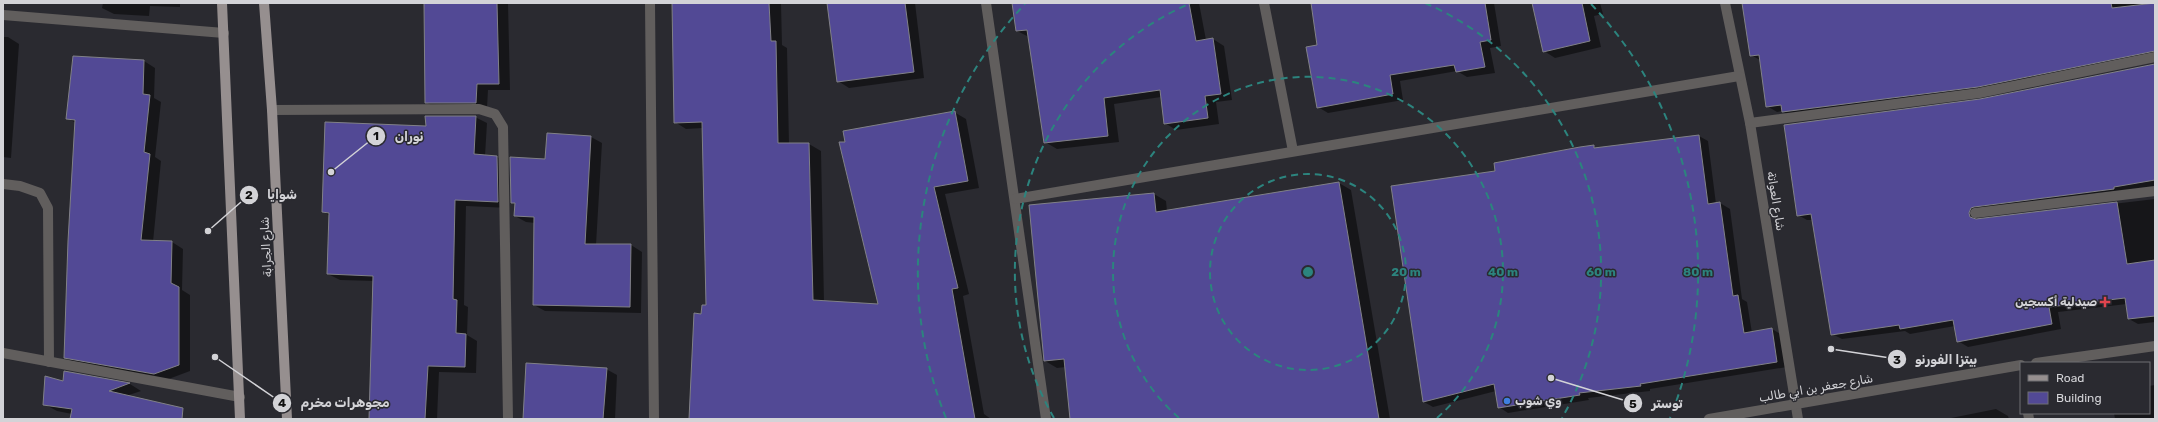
<svg xmlns="http://www.w3.org/2000/svg" width="2158" height="422" viewBox="0 0 2158 422" font-family="Rubik,Cairo,sans-serif">
  <style>
    .shadow { fill: #0007 }
    .building { fill: #524995; stroke: #818187 }
    .lines { fill: none; stroke-linecap: round; stroke-linejoin: round }
    .minor { stroke: #615e5d; stroke-width: 10 }
    .major { stroke: #968f8f; stroke-width: 10 }
    .ring { fill: none; stroke: #2c847e; stroke-width: 2; stroke-dasharray: 7 5 }
    .health-dot { fill: #e0444e; stroke: #2a2a30; stroke-width: 1.5 }
    .shop-dot { fill: #3f7fe0; stroke: #2a2a30; stroke-width: 1.5 }
    .labels { text-anchor: middle; dominant-baseline: central; stroke-width: 3; stroke-linejoin: round; paint-order: stroke }
    .street-label { font-size: 12px; fill: #d3d3d7; stroke: #2a2a30 }
    .poi-label { font-size: 12px; font-weight: bold; fill: #d3d3d7; stroke: #2a2a30; text-anchor: end }
    .centre { fill: #2c847e; stroke: #2a2a30; stroke-width: 2 }
    .ring-label { font-size: 12px; text-anchor: middle; font-weight: bold; fill: #2c847e; stroke: #2a2a30; stroke-width: 3; stroke-linejoin: round; paint-order: stroke }
    .leader { fill: none; stroke: #d3d3d7; stroke-width: 1.5 }
    .callout-dot { fill: #d3d3d7; stroke: #2a2a30; stroke-width: 1.5 }
    .mark-label { font-size: 12px; text-anchor: middle; font-weight: bold; fill: #111 }
    .callout-label { font-size: 13px; text-anchor: middle; font-weight: bold; fill: #d3d3d7; stroke: #2a2a30; stroke-width: 3; stroke-linejoin: round; paint-order: stroke }
  </style>
  <rect width="100%" height="100%" fill="#2a2a30"/>
  <!-- shadow -->
  <g class="shadow">
    <path d="M103,3H180V7L150,6L149,16L114,14L102,8Z"/>
    <path d="M425,3H508L510,90H488L487,108L437,109L426,102Z"/>
    <path d="M672,3H781L782,45L787,48L789,144H809L821,151L824,302L879,305L846,143L954,112L966,119L979,188L945,194L969,294L963,296L984,414L991,419H690L707,306L703,128L686,129L675,122Z"/>
    <path d="M828,3H915L924,78L849,88L838,81Z"/>
    <path d="M1013,3H1199L1206,40L1213,39L1224,46L1232,100L1216,102L1219,124L1176,130L1165,123L1161,97L1114,104L1119,142L1057,149L1045,142L1029,37L1017,31Z"/>
    <path d="M1312,3H1494L1501,46L1490,48L1495,73L1467,77L1457,71L1400,81L1403,100L1328,113L1318,107V46Z"/>
    <path d="M1533,3H1600L1603,14L1594,16L1601,47L1555,58L1544,51Z"/>
    <path d="M1743,3H2142V5L2155,3V58L1988,91L1792,117L1782,111L1777,112L1767,106L1760,60L1751,55Z"/>
    <path d="M3,37H8L19,44L11,158L3,157Z"/>
    <path d="M144,61L155,68L154,98L161,102L155,157L161,161L153,242H172L183,249L182,290L190,295V371L166,380L76,364L65,357L76,123L67,118Z"/>
    <path d="M2155,65V192L1978,215V220L2155,199V322L2138,324L2129,319L2127,304L2058,312L2061,329L1968,347L1958,341L1955,326L1910,334L1905,331L1842,339L1832,334L1813,220H1807L1798,215L1980,100Z"/>
    <path d="M475,117L487,123L485,156L497,157L508,163L509,208L466,206L464,305L468,307L467,335L477,341L476,373L439,372L437,419H370L374,281L340,280L328,274L330,216L324,212L427,127Z"/>
    <path d="M548,134L591,137L602,143L596,245H631L642,252L641,313L545,311L534,305L535,223L526,222L515,216L516,204L512,202L546,160Z"/>
    <path d="M1699,136L1708,141L1716,204L1720,203L1730,209L1742,299L1747,302L1752,333L1772,329L1782,335L1787,367L1650,389V391L1588,398L1589,400L1508,413L1499,407L1496,391L1433,407L1424,402L1496,172L1593,146L1598,149Z"/>
    <path d="M1339,183L1351,190L1390,419H1071L1066,367L1057,368L1045,361L1154,194L1166,201L1167,211Z"/>
    <path d="M606,369L617,375L615,419H524Z"/>
    <path d="M65,372L130,384L141,391L126,396L183,419H71L72,414L57,411L44,404L64,382Z"/>
    <path d="M2155,385V419H2115L2114,413H2149V386Z"/>
    <path d="M1996,409L2008,416L2009,419H1946Z"/>
  </g>
  <!-- building -->
  <g class="building">
    <path d="M424,3H497L499,84H477L476,103H425Z"/>
    <path d="M672,3H769L771,41H776L778,143H809L813,300L878,304L839,142H845L843,131L955,111L968,181L934,187L958,288L952,289L975,419H689L694,313L701,314L702,305H706L702,122L674,123Z"/>
    <path d="M827,3H905L914,72L837,82Z"/>
    <path d="M1012,3H1189L1196,41L1213,38L1221,94L1205,96L1208,118L1164,124L1160,90L1104,98L1108,136L1044,143L1027,30L1016,31Z"/>
    <path d="M1311,3H1485L1491,40L1480,42L1485,67L1456,72L1454,65L1390,75L1393,94L1317,108L1306,47L1317,45Z"/>
    <path d="M1532,3H1582L1590,41L1543,52Z"/>
    <path d="M1742,3H2111L2112,8L2155,3V51L1978,87L1782,112L1781,105L1766,107L1759,55L1750,56Z"/>
    <path d="M73,56L144,60L143,94L150,95L144,152L150,154L141,240L172,241L171,283L179,287V365L154,374L64,358L68,241L75,120L66,119Z"/>
    <path d="M2155,64V180L2114,187V189L1974,207L1971,208L1969,213L1970,217L1976,219L2117,202L2127,264L2155,260V316L2128,319L2125,298L2049,307L2052,324L1957,342L1953,320L1900,329L1899,325L1831,335L1811,214L1797,216L1784,125L1980,99Z"/>
    <path d="M425,116H476L474,154L497,156L498,202L455,200L453,299L457,300L456,333L466,334L465,367L428,366L425,419H369L373,276L327,274L329,213L322,212L325,122L426,126Z"/>
    <path d="M547,133L591,136L585,244H631L630,307L533,305L534,217L514,216L515,203H511L510,157L545,159Z"/>
    <path d="M1699,135L1708,204L1720,202L1733,296L1738,295L1744,333L1772,328L1777,362L1640,384L1641,386L1579,393L1580,395L1498,408L1494,384L1423,402L1391,186L1495,171L1494,163L1580,147L1594,145V148Z"/>
    <path d="M1339,182L1379,419H1070L1064,359L1044,361L1029,205L1154,193L1156,212Z"/>
    <path d="M526,363L607,368L603,419H523Z"/>
    <path d="M64,371L130,383L109,391L183,408L182,419H70L72,409L43,405L45,376L63,381Z"/>
  </g>
  <g class="lines">
    <!-- minor -->
    <g class="minor">
      <path d="M650,3L654,419"/>
      <path d="M986,3L1046,419"/>
      <path d="M1264,3L1293,151"/>
      <path d="M1725,3L1750,123L1798,419"/>
      <path d="M3,15L224,33"/>
      <path d="M272,110L479,109L495,114L503,127L508,419"/>
      <path d="M1750,123L1979,93L2155,57"/>
      <path d="M3,184L20,186L40,193L48,208L49,362"/>
      <path d="M1015,199L1739,76"/>
      <path d="M1975,213L2155,191"/>
      <path d="M3,353L240,397"/>
      <path d="M2036,363L2155,346"/>
      <path d="M2028,413L2029,419"/>
      <path d="M1709,419L2021,365"/>
    </g>
    <!-- major -->
    <g class="major">
      <path d="M222,3L240,419"/>
      <path d="M264,3L272,110L287,419"/>
    </g>
  </g>
  <!-- distance rings -->
  <g class="ring">
    <circle cx="1308" cy="272" r="98"/>
    <path d="M1179 418A195 195 0 1 1 1437 418"/>
    <path d="M1054 418A293 293 0 0 1 1191 3M1425 3A293 293 0 0 1 1562 418"/>
    <path d="M946 418A390 390 0 0 1 1025 4M1591 4A390 390 0 0 1 1670 418"/>
  </g>
  <!-- markers -->
  <path class="health-dot" d="M2103 296h4v4h4v4h-4v4h-4v-4h-4v-4h4z"/>
  <circle class="shop-dot" cx="1507" cy="401" r="4"/>
  <g class="labels">
    <!-- street labels -->
    <g class="street-label">
      <text transform="translate(1776 201) rotate(81)">شارع العواتة</text>
      <text transform="translate(266 247) rotate(-93)">شارع الجرابة</text>
      <text transform="translate(1816 388) rotate(-10)">شارع جعفر بن ابي طالب</text>
    </g>
    <!-- poi labels -->
    <g class="poi-label">
      <text x="2097" y="302">صيدلية أكسجين</text>
      <text x="1515" y="401" text-anchor="start">وي شوب</text>
    </g>
  </g>
  <circle cx="1308" cy="272" r="6" class="centre"/>
  <g class="ring-label">
    <text x="1406" y="276">20 m</text>
    <text x="1503" y="276">40 m</text>
    <text x="1601" y="276">60 m</text>
    <text x="1698" y="276">80 m</text>
  </g>
  <!-- callouts -->
  <path class="leader" d="M331 172L376 136M208 231L249 195M1831 349L1897 359M215 357L282 403M1551 378L1633 403"/>
  <g class="callout-dot">
    <circle cx="331" cy="172" r="4"/>
    <circle cx="208" cy="231" r="4"/>
    <circle cx="1831" cy="349" r="4"/>
    <circle cx="215" cy="357" r="4"/>
    <circle cx="1551" cy="378" r="4"/>
    <circle cx="376" cy="136" r="10"/>
    <circle cx="249" cy="195" r="10"/>
    <circle cx="1897" cy="359" r="10"/>
    <circle cx="282" cy="403" r="10"/>
    <circle cx="1633" cy="403" r="10"/>
  </g>
  <g class="mark-label">
    <text x="376" y="140">1</text>
    <text x="249" y="199">2</text>
    <text x="1897" y="364">3</text>
    <text x="282" y="407">4</text>
    <text x="1633" y="408">5</text>
  </g>
  <g class="callout-label">
    <text x="409" y="141">نوران</text>
    <text x="282" y="199">شوايا</text>
    <text x="1946" y="364">بيتزا الفورنو</text>
    <text x="345" y="407">مجوهرات مخرم</text>
    <text x="1667" y="408">توستر</text>
  </g>
  <!-- border -->
  <rect width="2158" height="422" fill="none" stroke="#d3d3d7" stroke-width="8"/>
  <!-- legend -->
  <rect x="2020" y="362" width="130" height="52" fill="#2a2a30" stroke="#6e6e73"/>
  <rect x="2028" y="375" width="20" height="6" fill="#968f8f" stroke="#6e6e73"/>
  <text x="2056" y="382" font-size="12" fill="#d3d3d7">Road</text>
  <rect x="2028" y="392" width="20" height="12" fill="#524995" stroke="#6e6e73"/>
  <text x="2056" y="402" font-size="12" fill="#d3d3d7">Building</text>
</svg>
